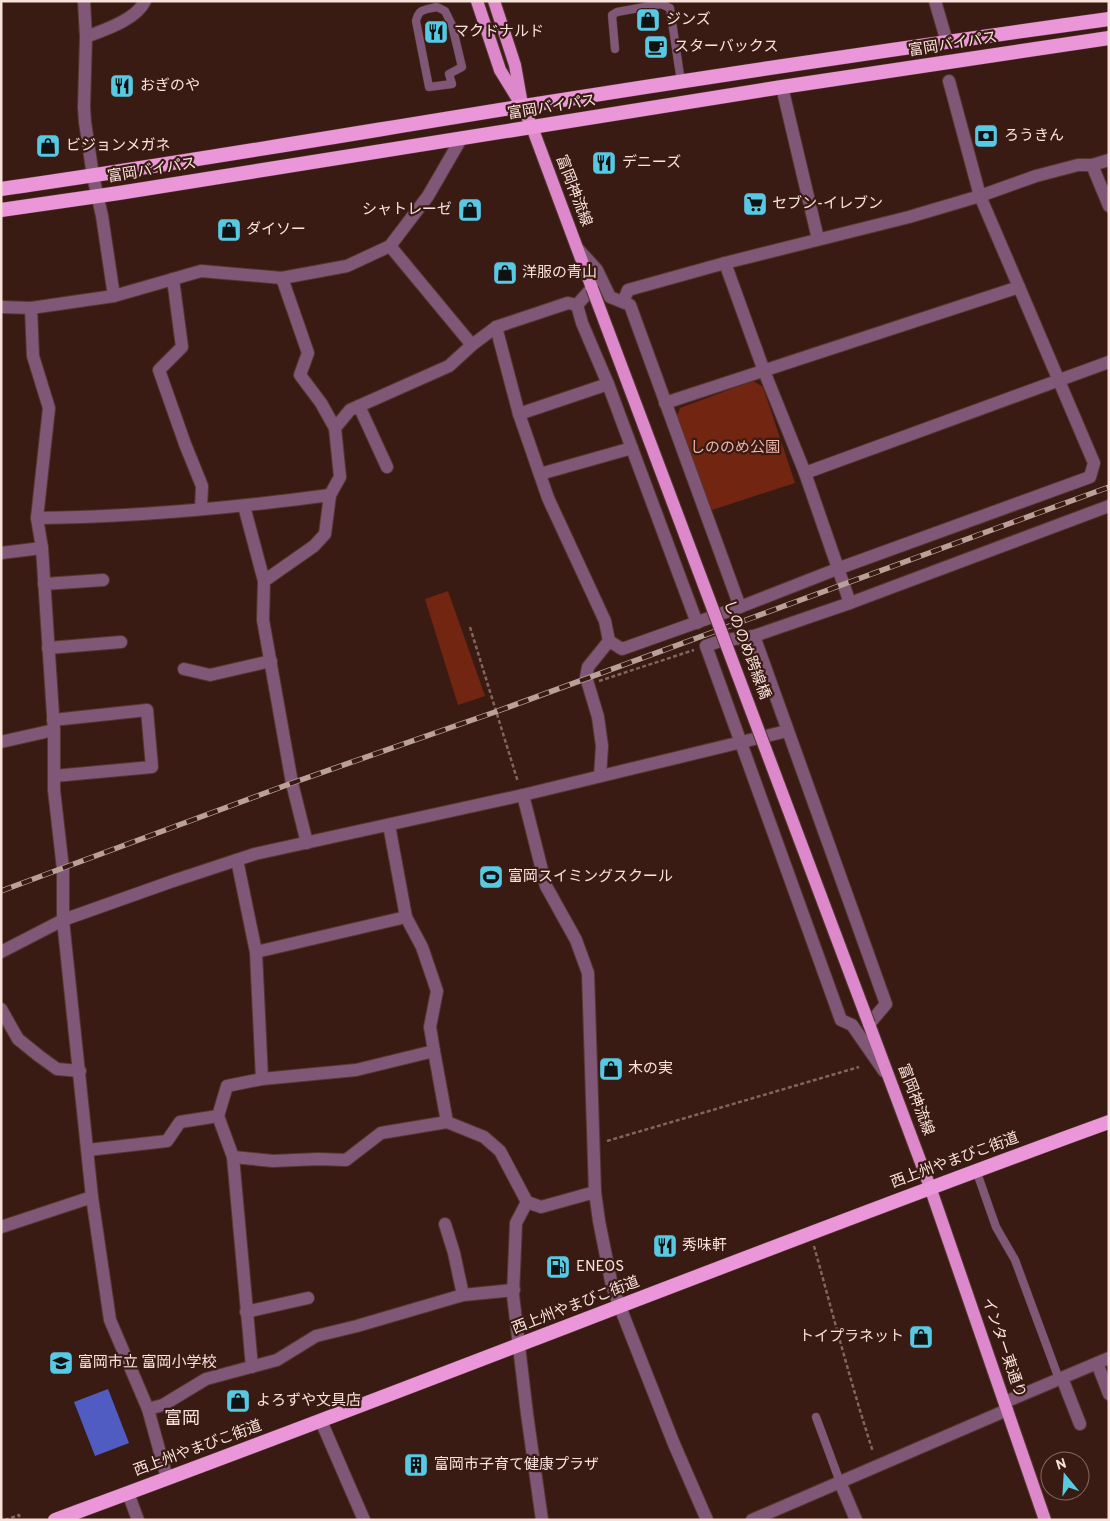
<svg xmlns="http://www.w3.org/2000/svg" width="1110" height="1521" viewBox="0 0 1110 1521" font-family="Overpass,'Noto Sans JP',sans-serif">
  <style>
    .green { fill: #722612 }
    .water { fill: #515cc2 }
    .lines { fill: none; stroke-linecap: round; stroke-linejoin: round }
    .service-casing { stroke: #55372f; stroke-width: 9 }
    .minor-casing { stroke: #55372f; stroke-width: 14 }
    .tertiary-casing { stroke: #55372f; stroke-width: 14 }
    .primary-casing { stroke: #55372f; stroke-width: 14 }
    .trunk-casing { stroke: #55372f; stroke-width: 15 }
    .path { stroke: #81665e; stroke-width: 2.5; stroke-dasharray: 4 2.5; stroke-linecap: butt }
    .service { stroke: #815777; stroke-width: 8 }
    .minor { stroke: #815777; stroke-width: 12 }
    .tertiary { stroke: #815777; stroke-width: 12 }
    .primary { stroke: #dd88cb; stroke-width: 12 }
    .trunk { stroke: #ea96d8; stroke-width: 14 }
    .rail-casing { stroke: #b9a099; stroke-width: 5.5 }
    .rail { stroke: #3a1b13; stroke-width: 4; stroke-dasharray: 11; stroke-linecap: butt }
    .primary-bridge-casing { stroke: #55372f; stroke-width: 14; stroke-linecap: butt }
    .primary-bridge { stroke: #dd88cb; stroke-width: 12 }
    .labels { text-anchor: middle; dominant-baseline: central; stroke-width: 4.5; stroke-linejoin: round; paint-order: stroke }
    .poi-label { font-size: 15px; fill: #f8e2dc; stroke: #3a1b13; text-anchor: start }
    .street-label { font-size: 15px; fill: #f8e2dc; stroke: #3a1b13 }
    .park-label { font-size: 15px; fill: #f1b4a4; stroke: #3a1b13 }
    .quarter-label { font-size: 18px; fill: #f8e2dc; stroke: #3a1b13 }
  </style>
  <rect width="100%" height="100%" fill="#3a1b13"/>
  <!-- green -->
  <g class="green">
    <path d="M753,381L763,387L795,483L709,511L676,419L680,408Z"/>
    <path d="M448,591L485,696L458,705L425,599Z"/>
  </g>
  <!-- water -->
  <path class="water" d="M108,1389L129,1443L95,1456L74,1402Z"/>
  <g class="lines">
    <defs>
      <g id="service">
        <path d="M437,7L445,11L452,25L462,67L449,74L452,84L429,87L416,21C419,8 425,10 437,7Z"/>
        <path d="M615,49L612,15L617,12L661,4L670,8L681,82"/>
        <path d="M976,1170L996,1227L1015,1260L1059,1379"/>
        <path d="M816,1417L840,1482"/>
      </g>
      <g id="minor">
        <path d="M84,1L86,37L84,107L85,122L93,176L102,216L114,296"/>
        <path d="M935,1L947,42"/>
        <path d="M86,37C104,30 136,20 145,1"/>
        <path d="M782,87L818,239"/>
        <path d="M1109,160L1092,165H1078L1036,176L980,196L909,217L725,263L764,371L805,473L1109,362"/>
        <path d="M1092,165L1109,206"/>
        <path d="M390,246L472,345"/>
        <path d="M578,249L597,270L610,297L630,305L740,607"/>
        <path d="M282,278L308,353L300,375L321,403L335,428"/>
        <path d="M173,279L182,347L159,370L185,444L202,486L201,509"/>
        <path d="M592,288L577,305L582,323L608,384L697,623"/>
        <path d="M623,302L628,290L725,263"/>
        <path d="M1,307L31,308"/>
        <path d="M496,327L519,414L548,498L605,621L609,641L588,667L586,677L598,717L602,746L600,776"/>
        <path d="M665,403L1019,287L980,196L949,81"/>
        <path d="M359,406L387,467"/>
        <path d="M519,414L608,384"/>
        <path d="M805,473L850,603"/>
        <path d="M540,474L632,448"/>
        <path d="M244,506L264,581"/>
        <path d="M37,518C135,517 233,508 330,495L340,477L335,428L350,410L449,366L472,345L496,327L568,303L577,305"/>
        <path d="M1,553L42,548"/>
        <path d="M44,584L103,580"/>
        <path d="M754,636L886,1004L869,1024"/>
        <path d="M609,641L622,649L740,607L837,569L1090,477L1094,463L1019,287"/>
        <path d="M706,646L841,1020L852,1025L884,1071"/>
        <path d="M48,648L121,642"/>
        <path d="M184,669L210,675L271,661"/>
        <path d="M53,720L147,710L152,767L54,776"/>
        <path d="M1,742L54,730"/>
        <path d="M523,795L546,886L576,940L588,973L595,1192L599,1221L612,1286L620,1307L674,1444L707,1520"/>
        <path d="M307,843L292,783L263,620L264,581L314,546L325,534L330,495"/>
        <path d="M237,860L256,952L262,1079"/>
        <path d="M1,952L63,920V869L54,790V730L42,548L37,518L49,408L33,356L31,308L114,296L201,271L282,278L347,266L390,246L428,196L461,139"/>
        <path d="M256,952L406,917"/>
        <path d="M1,1009L18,1039L39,1056L57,1069L80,1071"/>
        <path d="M434,1051L447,1122L484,1137L500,1151L527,1202L541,1207L595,1192"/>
        <path d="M218,1116L233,1157L252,1367"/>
        <path d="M88,1150L167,1141L180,1122L218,1116L227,1086L262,1079L356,1070L434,1051L430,1027L437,991L422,947L406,917L389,825"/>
        <path d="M233,1157L273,1161L318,1159L346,1160L381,1133L447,1122"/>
        <path d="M527,1202L516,1223L513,1295L527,1414L542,1520"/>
        <path d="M445,1224L454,1253L463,1295"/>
        <path d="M1,1227L92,1197"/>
        <path d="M246,1312L308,1298"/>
        <path d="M1097,1363L1109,1394"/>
        <path d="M1062,1378L1080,1424"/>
        <path d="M1005,1402L1109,1358"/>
        <path d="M148,1409L163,1405L206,1379L277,1360L316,1336L357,1326L463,1295L514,1290"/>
        <path d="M321,1421L364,1520"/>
        <path d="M167,1478L148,1409L110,1320L92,1197L63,920L173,881L255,854L523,795L787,731"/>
        <path d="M840,1482L856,1520"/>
        <path d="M752,1520L1007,1410"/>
      </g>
      <g id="tertiary">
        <path d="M706,646L720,641L754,636L850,603L1109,506"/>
        <path d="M128,1493L138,1520"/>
      </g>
      <g id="primary">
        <path d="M477,1L500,70L522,106L532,127L592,288"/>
        <path d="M494,1L515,65L521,99"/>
        <path d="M869,1024L930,1187L1045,1520"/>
      </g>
      <g id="trunk">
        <path d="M1,189C176,164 350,134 524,106C719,75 914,46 1109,19"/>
        <path d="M1,210L119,193L782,87L1109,38"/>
        <path d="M55,1520C408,1391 756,1250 1109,1122"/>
      </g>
    </defs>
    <!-- service casing -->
    <use href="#service" class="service-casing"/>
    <!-- minor casing -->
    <use href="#minor" class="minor-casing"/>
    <!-- tertiary casing -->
    <use href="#tertiary" class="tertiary-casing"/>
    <!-- primary casing -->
    <use href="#primary" class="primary-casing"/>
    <!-- trunk casing -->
    <use href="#trunk" class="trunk-casing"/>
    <!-- path -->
    <g class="path">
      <path d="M470,627L518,782"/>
      <path d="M599,681L694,650"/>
      <path d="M607,1141L859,1067"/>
      <path d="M814,1246C833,1315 851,1384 873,1452"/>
      <path d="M5,1520L19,1515L21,1520"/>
    </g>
    <!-- service -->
    <use href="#service" class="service"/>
    <!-- minor -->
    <use href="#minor" class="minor"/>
    <!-- tertiary -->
    <use href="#tertiary" class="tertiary"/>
    <!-- primary -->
    <use href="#primary" class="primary"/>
    <!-- trunk -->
    <use href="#trunk" class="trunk"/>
    <defs>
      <path id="rail" d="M1,891L292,783L495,712L1109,487"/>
    </defs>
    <!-- rail casing -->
    <use href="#rail" class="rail-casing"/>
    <!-- rail -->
    <use href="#rail" class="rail"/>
    <defs>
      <path id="primary-bridge" d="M592,288L869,1024"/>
    </defs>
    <!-- primary-bridge casing -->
    <use href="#primary-bridge" class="primary-bridge-casing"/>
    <!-- primary-bridge -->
    <use href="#primary-bridge" class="primary-bridge"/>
  </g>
  <!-- icons -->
  <defs>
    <symbol id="shop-square" viewBox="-11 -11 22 22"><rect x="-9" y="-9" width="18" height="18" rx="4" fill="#57c9e2" stroke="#3a1b13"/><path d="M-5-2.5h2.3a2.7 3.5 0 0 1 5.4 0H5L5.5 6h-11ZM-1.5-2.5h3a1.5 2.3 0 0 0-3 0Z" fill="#111"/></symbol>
    <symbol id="restaurant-square" viewBox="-11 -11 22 22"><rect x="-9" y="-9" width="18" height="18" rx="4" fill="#57c9e2" stroke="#3a1b13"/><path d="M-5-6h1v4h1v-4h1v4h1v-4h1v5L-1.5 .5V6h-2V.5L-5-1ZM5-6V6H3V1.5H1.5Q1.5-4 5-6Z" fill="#111"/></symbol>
    <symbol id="cafe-square" viewBox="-11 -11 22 22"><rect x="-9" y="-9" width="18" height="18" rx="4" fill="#57c9e2" stroke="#3a1b13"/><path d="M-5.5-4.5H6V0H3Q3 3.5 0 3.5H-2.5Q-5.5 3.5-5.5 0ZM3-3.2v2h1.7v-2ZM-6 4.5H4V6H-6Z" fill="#111"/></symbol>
    <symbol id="bank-square" viewBox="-11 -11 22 22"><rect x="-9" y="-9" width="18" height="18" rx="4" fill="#57c9e2" stroke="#3a1b13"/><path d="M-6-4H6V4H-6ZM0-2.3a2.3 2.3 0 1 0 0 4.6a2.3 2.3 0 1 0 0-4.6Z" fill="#111"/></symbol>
    <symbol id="supermarket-square" viewBox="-11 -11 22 22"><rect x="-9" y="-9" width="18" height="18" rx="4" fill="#57c9e2" stroke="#3a1b13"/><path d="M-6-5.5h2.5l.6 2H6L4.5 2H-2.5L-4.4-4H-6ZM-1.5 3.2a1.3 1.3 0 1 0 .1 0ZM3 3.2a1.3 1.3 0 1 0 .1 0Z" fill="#111"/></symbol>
    <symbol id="stadium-square" viewBox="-11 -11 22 22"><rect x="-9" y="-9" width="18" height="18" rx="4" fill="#57c9e2" stroke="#3a1b13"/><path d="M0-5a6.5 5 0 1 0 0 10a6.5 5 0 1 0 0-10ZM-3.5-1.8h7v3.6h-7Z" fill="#111"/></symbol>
    <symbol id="fuel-square" viewBox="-11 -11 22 22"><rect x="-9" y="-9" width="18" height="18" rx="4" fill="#57c9e2" stroke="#3a1b13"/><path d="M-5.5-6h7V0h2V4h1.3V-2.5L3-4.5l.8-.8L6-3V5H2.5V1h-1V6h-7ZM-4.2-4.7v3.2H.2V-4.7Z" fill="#111"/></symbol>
    <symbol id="school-square" viewBox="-11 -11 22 22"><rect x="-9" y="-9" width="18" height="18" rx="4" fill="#57c9e2" stroke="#3a1b13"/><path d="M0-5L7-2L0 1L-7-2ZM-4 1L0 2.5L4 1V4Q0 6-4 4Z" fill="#111"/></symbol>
    <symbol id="building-square" viewBox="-11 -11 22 22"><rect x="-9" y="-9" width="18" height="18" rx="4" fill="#57c9e2" stroke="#3a1b13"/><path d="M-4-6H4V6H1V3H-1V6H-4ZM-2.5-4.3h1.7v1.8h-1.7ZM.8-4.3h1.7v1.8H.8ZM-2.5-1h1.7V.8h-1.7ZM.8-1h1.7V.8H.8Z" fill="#111"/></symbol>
  </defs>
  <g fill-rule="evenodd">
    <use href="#shop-square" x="634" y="6" width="28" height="28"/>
    <use href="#restaurant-square" x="422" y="18" width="28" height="28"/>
    <use href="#cafe-square" x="642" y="33" width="28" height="28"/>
    <use href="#restaurant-square" x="108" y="72" width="28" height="28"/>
    <use href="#bank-square" x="972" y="122" width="28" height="28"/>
    <use href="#shop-square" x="34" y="132" width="28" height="28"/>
    <use href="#restaurant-square" x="590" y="149" width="28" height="28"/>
    <use href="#supermarket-square" x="741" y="190" width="28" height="28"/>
    <use href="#shop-square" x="456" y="196" width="28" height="28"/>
    <use href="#shop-square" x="215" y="216" width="28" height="28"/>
    <use href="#shop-square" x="491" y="259" width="28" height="28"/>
    <use href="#stadium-square" x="477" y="863" width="28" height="28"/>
    <use href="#shop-square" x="597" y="1055" width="28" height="28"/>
    <use href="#restaurant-square" x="651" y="1232" width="28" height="28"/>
    <use href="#fuel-square" x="544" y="1253" width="28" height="28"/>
    <use href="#shop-square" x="907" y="1323" width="28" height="28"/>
    <use href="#school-square" x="47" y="1349" width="28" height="28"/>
    <use href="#shop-square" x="224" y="1387" width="28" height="28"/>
    <use href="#building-square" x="402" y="1451" width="28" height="28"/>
  </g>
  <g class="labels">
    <!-- poi labels -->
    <g class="poi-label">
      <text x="666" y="20">ジンズ</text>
      <text x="454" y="32">マクドナルド</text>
      <text x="674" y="47">スターバックス</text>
      <text x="140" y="86">おぎのや</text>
      <text x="1004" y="136">ろうきん</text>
      <text x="66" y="146">ビジョンメガネ</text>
      <text x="622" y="163">デニーズ</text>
      <text x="772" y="204">セブン-イレブン</text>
      <text x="452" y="210" text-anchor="end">シャトレーゼ</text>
      <text x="246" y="230">ダイソー</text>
      <text x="522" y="273">洋服の青山</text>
      <text x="508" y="877">富岡スイミングスクール</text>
      <text x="628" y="1069">木の実</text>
      <text x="682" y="1246">秀味軒</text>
      <text x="576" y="1267">ENEOS</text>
      <text x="904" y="1337" text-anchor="end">トイプラネット</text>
      <text x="78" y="1363">富岡市立 富岡小学校</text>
      <text x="256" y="1401">よろずや文具店</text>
      <text x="434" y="1465">富岡市子育て健康プラザ</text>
    </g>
    <!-- street labels -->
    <g class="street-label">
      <text transform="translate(953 45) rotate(-9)">富岡バイパス</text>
      <text transform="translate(552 108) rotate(-9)">富岡バイパス</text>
      <text transform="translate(152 171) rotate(-9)">富岡バイパス</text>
      <text transform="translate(573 191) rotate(69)">富岡神流線</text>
      <text transform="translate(746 650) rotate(69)">しののめ跨線橋</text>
      <text transform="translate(915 1100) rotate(69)">富岡神流線</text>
      <text transform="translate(955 1161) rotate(-20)">西上州やまびこ街道</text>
      <text transform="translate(576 1306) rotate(-21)">西上州やまびこ街道</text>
      <text transform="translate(1003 1348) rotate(71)">インター東通り</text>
      <text transform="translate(198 1449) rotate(-20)">西上州やまびこ街道</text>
    </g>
    <!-- park labels -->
    <g class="park-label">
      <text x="735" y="448">しののめ公園</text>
    </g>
    <!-- quarter labels -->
    <g class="quarter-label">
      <text x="182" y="1419">富岡</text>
    </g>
  </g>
  <!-- border -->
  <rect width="1110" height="1521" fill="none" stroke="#f8e2dc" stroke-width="5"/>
  <!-- north arrow -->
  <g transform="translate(1065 1476) rotate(342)"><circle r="24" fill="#3a1b13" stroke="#866b63"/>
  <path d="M0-4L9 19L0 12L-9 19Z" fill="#57c9e2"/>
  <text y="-8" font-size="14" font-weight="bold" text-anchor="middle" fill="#f8e2dc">N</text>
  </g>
</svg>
